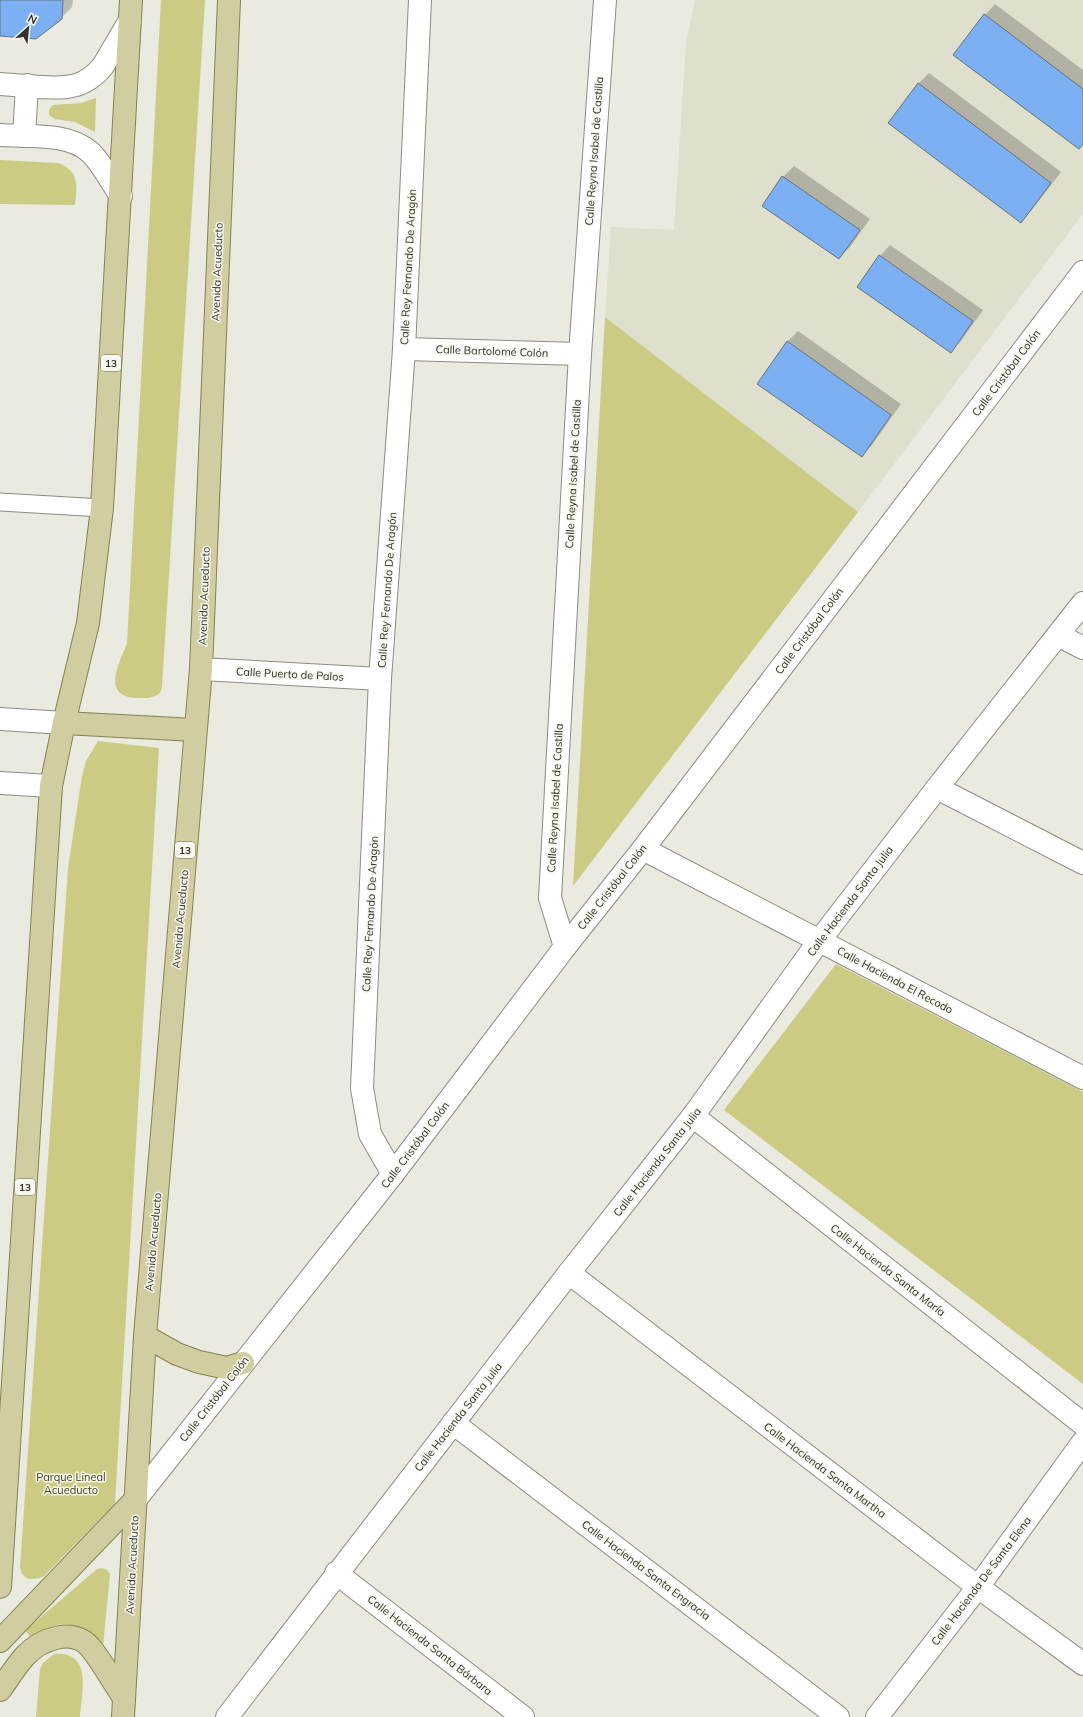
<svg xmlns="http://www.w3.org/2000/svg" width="1083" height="1717" viewBox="0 0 1083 1717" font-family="Mulish,sans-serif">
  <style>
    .built { fill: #dedfcd }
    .green { fill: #cccb84 }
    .shadow { fill: #0003 }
    .building { fill: #7cb0f3; stroke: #6b7178 }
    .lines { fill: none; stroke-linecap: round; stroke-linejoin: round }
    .lane-casing { stroke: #8c8c83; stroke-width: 19 }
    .street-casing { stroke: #8c8c83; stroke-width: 24 }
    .primary-casing { stroke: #84834e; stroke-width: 24 }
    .lane { stroke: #fff; stroke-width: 17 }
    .street { stroke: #fff; stroke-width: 22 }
    .primary { stroke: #d0cea0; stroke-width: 22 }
    .labels { text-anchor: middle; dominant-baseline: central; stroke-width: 3; stroke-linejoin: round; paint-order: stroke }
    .shield { fill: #f7f7ed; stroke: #6d6d67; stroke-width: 1 }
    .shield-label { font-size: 10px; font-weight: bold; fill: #32322e }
    .street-label { font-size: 11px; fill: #32322e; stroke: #f7f7ed }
    .park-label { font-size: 11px; fill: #3e3d16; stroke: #f7f7ed }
  </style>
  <rect width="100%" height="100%" fill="#eaeae0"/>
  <!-- built -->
  <path class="built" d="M695,0H1083V214L858,512L605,317L611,227L674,230L686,43Z"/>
  <!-- green -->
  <g class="green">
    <path d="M161,0H205L162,687L160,693C152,699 145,698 136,698C101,696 119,663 127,644Z"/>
    <path d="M96,98L95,132L75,122L55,119L49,115V110L53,105L81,103Z"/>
    <path d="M0,160L58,163C80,171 77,186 75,205L0,204Z"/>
    <path d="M605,317L858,512L573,886Z"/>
    <path d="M98,741L159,748L115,1504L44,1576C33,1581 22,1581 20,1567L68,868L82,776L86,761Z"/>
    <path d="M836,964L1083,1092V1384L724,1110Z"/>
    <path d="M102,1568L107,1570L110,1574L103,1646C78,1621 62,1616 32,1638L26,1632L28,1628L97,1569Z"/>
    <path d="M54,1654C93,1651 82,1692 80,1717H36L40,1669L43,1663Z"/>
  </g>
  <!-- shadow -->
  <g class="shadow">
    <path d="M0,0H73L72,7L61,18L0,35Z"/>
    <path d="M995,4L1083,70V144L1079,148L985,15Z"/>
    <path d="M929,73L1061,172L1031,211L1020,222L919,83Z"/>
    <path d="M794,166L870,219L850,247L839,258L783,177Z"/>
    <path d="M890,245L983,310L961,341L951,351L880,256Z"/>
    <path d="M798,331L901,404L872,445L862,456L787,342Z"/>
  </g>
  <!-- building -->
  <g class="building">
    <path d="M0,0H63L62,19L36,39L0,36Z"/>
    <path d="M984,14L1083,89V144L1079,149L953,55Z"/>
    <path d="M918,83L1051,183L1021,223L888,123Z"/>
    <path d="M782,176L860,230L839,259L762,206Z"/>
    <path d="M879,255L973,321L951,353L857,287Z"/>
    <path d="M787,341L891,415L862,457L757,384Z"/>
  </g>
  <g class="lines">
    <defs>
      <path id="lane" d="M0,502L102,508"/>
      <g id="street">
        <path d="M0,84C18,85 56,90 72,86C84,84 96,75 103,66L130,20"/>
        <path d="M0,135C29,137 69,132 91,153C103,165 111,182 121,196"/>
        <path d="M24,136L27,85"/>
        <path d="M404,349L580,354"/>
        <path d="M1058,635L1083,648"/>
        <path d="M201,669L380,679"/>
        <path d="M0,719L64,723"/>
        <path d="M0,783L51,786"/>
        <path d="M937,788L1083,863"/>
        <path d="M643,849L1083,1078"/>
        <path d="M565,947L550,898L580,354L605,0"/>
        <path d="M693,1116L1083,1424"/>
        <path d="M393,1174L370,1134L362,1088L380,679L404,349L420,0"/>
        <path d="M569,1273L978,1587L1083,1664"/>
        <path d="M453,1423L838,1717"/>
        <path d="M136,1499L393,1174L565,947L643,849L1083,272"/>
        <path d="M336,1573L523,1717"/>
        <path d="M227,1717L569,1273L693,1116L819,941L937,788L1083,603"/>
        <path d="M877,1717L978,1587L1083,1442"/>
      </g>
      <g id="primary">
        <path d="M64,723L195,730"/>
        <path d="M145,1336L177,1354L199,1362L227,1368L243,1363"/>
        <path d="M0,1587L51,786L64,723L88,623L102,508L131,0"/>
        <path d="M0,1641L136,1499"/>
        <path d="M0,1690C8,1679 16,1666 25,1656C41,1639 73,1627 90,1647C103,1663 113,1682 124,1698"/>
        <path d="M123,1717L145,1336L201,669L229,0"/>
      </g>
    </defs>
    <!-- lane casing -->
    <use href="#lane" class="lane-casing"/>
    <!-- street casing -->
    <use href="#street" class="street-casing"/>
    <!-- primary casing -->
    <use href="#primary" class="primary-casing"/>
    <!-- lane -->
    <use href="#lane" class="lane"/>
    <!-- street -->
    <use href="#street" class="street"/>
    <!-- primary -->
    <use href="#primary" class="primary"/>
  </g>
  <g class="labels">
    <!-- shield labels -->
    <g class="shield">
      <rect x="101" y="355" width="20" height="16" rx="3"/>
      <rect x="175" y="842" width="20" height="16" rx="3"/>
      <rect x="15" y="1179" width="20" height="16" rx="3"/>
    </g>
    <g class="shield-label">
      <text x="111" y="363">13</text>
      <text x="185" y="850">13</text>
      <text x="25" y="1187">13</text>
    </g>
    <!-- street labels -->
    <g class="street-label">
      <text transform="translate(594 151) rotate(-86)">Calle Reyna Isabel de Castilla</text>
      <text transform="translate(408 267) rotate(-87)">Calle Rey Fernando De Aragón</text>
      <text transform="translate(217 272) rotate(-88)">Avenida Acueducto</text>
      <text transform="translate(492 351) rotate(2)">Calle Bartolomé Colón</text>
      <text transform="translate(1006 373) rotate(-53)">Calle Cristóbal Colón</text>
      <text transform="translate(573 474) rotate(-87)">Calle Reyna Isabel de Castilla</text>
      <text transform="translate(387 590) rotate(-86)">Calle Rey Fernando De Aragón</text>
      <text transform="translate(204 596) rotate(-88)">Avenida Acueducto</text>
      <text transform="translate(809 631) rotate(-53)">Calle Cristóbal Colón</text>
      <text transform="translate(290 674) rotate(3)">Calle Puerto de Palos</text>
      <text transform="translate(555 798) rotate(-87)">Calle Reyna Isabel de Castilla</text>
      <text transform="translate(612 887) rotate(-52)">Calle Cristóbal Colón</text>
      <text transform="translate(850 901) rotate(-53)">Calle Hacienda Santa Julia</text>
      <text transform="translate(370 914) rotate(-87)">Calle Rey Fernando De Aragón</text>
      <text transform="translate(180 919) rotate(-85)">Avenida Acueducto</text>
      <text transform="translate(895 980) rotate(28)">Calle Hacienda El Recodo</text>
      <text transform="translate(415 1145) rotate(-53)">Calle Cristóbal Colón</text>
      <text transform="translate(657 1162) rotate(-52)">Calle Hacienda Santa Julia</text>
      <text transform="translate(153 1242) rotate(-85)">Avenida Acueducto</text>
      <text transform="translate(888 1270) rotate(38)">Calle Hacienda Santa María</text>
      <text transform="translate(214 1399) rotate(-52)">Calle Cristóbal Colón</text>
      <text transform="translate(458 1417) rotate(-52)">Calle Hacienda Santa Julia</text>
      <text transform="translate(825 1470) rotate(37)">Calle Hacienda Santa Martha</text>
      <text transform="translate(132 1565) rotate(-87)">Avenida Acueducto</text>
      <text transform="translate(646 1570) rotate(37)">Calle Hacienda Santa Engracia</text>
      <text transform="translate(981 1581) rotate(-53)">Calle Hacienda De Santa Elena</text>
      <text transform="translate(430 1645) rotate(38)">Calle Hacienda Santa Bárbara</text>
    </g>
    <!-- park labels -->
    <g class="park-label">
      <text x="71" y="1477">Parque Lineal<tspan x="71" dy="13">Acueducto</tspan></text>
    </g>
  </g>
  <!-- north arrow -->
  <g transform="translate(28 28) rotate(27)" stroke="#f7f7ed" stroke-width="3" paint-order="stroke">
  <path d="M0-3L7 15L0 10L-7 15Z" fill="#32322e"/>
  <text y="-6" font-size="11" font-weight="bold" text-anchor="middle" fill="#32322e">N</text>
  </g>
</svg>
